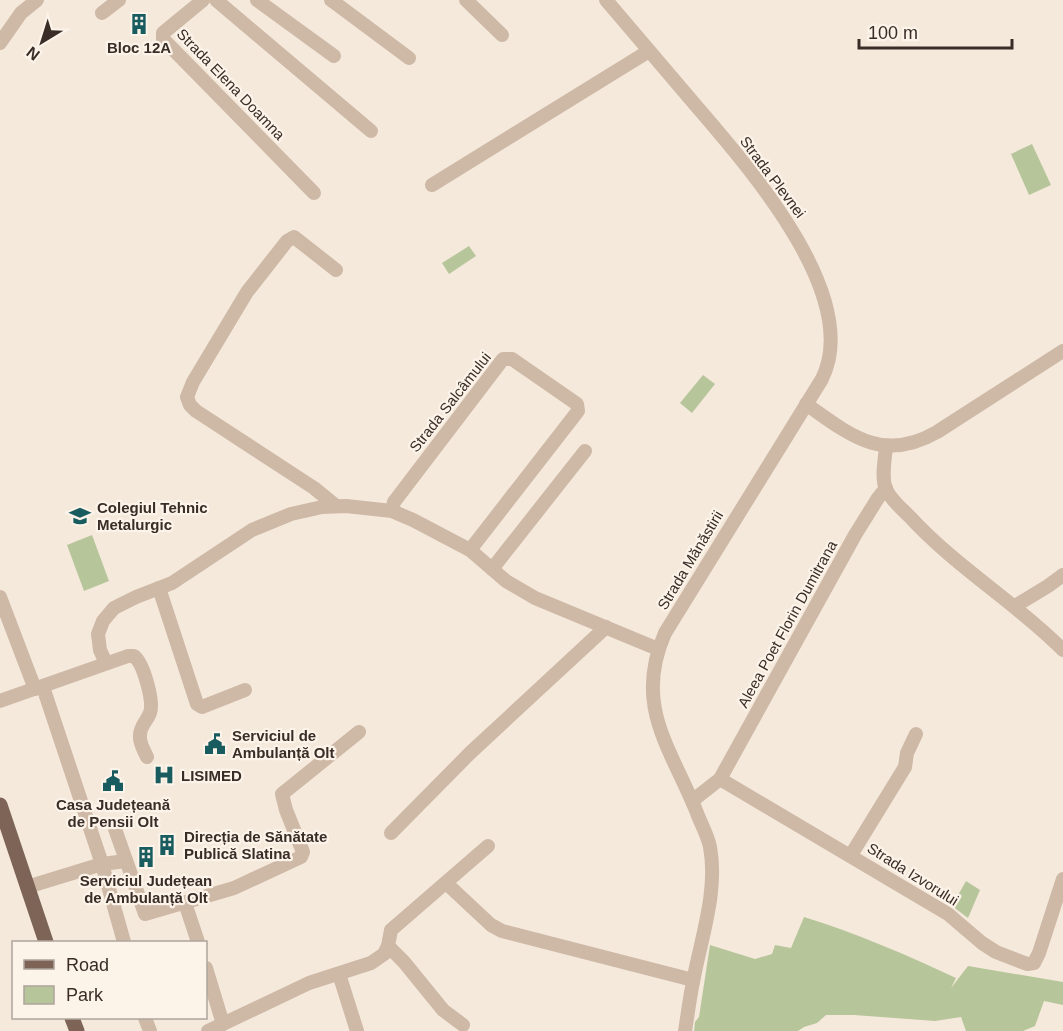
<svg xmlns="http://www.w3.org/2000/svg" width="1063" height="1031" viewBox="0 0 1063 1031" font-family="Arial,sans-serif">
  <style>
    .green { fill: #b7c69a }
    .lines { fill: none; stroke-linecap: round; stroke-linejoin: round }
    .minor { stroke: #ceb8a6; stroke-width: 14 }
    .major { stroke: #7d6457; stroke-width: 15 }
    .labels { text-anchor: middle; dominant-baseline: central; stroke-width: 4.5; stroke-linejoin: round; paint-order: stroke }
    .poi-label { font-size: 15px; font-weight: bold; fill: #3a2d28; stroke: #fcf3e9; text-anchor: start }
    .street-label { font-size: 15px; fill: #3a2d28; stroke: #fcf3e9 }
  </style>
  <rect width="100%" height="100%" fill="#f5e9dc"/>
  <!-- green -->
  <g class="green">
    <path d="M1032,144L1051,185L1029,195L1011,154Z"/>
    <path d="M469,246L476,256L449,274L442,263Z"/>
    <path d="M703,375L715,384L692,413L680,403Z"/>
    <path d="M92,535L109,581L84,591L67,545Z"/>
    <path d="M966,881L980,890L968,918L952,906Z"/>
    <path d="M804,917C856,933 907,955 956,978L951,988L968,966L1063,982V1005L1044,1001L1035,1026L1023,1031H966L961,1017L935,1021L854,1015H826L817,1023L804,1027L798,1031H694L695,1022L699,1017L710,945L755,959L772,954L775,945L791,948Z"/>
  </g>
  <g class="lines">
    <!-- minor -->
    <g class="minor">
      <path d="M203,0L163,33V39L314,193"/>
      <path d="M216,0L371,131"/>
      <path d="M257,0L334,56"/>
      <path d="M331,0L409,58"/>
      <path d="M466,0L502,35"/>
      <path d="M606,0C635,34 663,67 692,101C743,161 864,294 822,379L665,633C633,706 671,748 697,813C701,824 708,836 710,847C718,890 702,935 694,977C690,995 688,1013 685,1031"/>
      <path d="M102,13L119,0"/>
      <path d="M0,43L21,13L37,0"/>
      <path d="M432,185L649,51"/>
      <path d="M806,404C851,436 883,463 937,432L1063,351"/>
      <path d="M886,447C885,459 881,478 886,489C890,499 902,509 910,517C956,567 1015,602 1063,650"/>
      <path d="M336,506L314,488L196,411L190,405L187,397L193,382L247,292L287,241L294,237L336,270"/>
      <path d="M392,511L394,502L503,359H512L577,404L578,411L470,550"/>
      <path d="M492,569L585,451"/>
      <path d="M159,588L197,704L202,707L245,690"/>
      <path d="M0,597L35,689"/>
      <path d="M1015,606L1048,586L1063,575"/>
      <path d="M106,663L100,650L98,634L103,621L114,608L136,597L172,583L252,530L291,514L322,507L346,506L392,511L413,520L470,550L506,581L535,598L658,649"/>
      <path d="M43,687L102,864L124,942"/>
      <path d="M0,701L128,656H134C144,664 154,702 150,713C147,721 140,726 140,735C139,743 144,750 147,757"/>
      <path d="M720,779L948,914L982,943L996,952L1027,964L1034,963L1039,953L1063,879"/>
      <path d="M692,801L720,779L855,535L878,498L886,488"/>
      <path d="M115,829L145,914L234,888L301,857L303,852L286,810L282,794L359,732"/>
      <path d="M391,833L470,753L606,627"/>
      <path d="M851,855L905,767L907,753L916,734"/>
      <path d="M446,883L491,925L502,931L693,980"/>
      <path d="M27,887L102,864L126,861"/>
      <path d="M185,903L198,942"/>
      <path d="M388,946L404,962L443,1010L463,1025"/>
      <path d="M206,968L223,1024"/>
      <path d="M339,974L357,1031"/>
      <path d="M145,1018L150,1031"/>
      <path d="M208,1031L309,983L371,963L384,954L388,946L391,930L488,846"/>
    </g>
    <!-- major -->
    <g class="major">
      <path d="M0,805L46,942"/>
      <path d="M72,1018L77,1031"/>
    </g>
  </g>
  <!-- icons -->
  <defs>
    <symbol id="building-bare" viewBox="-9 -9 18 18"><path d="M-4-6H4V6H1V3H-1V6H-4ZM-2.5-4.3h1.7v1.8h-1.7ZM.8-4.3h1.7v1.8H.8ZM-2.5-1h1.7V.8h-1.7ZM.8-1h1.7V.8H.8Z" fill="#185c60" stroke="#fcf3e9" stroke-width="2.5" paint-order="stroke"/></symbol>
    <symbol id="school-bare" viewBox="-9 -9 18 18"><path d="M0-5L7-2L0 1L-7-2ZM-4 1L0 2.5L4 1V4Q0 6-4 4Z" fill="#185c60" stroke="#fcf3e9" stroke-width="2.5" paint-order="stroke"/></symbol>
    <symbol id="civic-bare" viewBox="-9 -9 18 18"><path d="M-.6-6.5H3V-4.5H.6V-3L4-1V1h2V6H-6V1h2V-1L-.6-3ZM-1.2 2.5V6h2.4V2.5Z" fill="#185c60" stroke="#fcf3e9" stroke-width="2.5" paint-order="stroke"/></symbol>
    <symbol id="hospital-bare" viewBox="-9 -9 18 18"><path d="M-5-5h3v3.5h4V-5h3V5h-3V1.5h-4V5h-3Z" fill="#185c60" stroke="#fcf3e9" stroke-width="2.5" paint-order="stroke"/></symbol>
  </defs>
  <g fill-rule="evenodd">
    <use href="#building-bare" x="124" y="9" width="30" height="30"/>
    <use href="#school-bare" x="65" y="501" width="30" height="30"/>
    <use href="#civic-bare" x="200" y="729" width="30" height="30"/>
    <use href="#hospital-bare" x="149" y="760" width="30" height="30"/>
    <use href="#civic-bare" x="98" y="766" width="30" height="30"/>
    <use href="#building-bare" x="152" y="830" width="30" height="30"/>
    <use href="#building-bare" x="131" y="842" width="30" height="30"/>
  </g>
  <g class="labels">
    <!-- poi labels -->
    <g class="poi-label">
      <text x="139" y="47" text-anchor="middle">Bloc 12A</text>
      <text x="97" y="507">Colegiul Tehnic<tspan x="97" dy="17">Metalurgic</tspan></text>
      <text x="232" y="735">Serviciul de<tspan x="232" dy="17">Ambulanță Olt</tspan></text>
      <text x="181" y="775">LISIMED</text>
      <text x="113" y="804" text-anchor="middle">Casa Județeană<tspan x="113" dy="17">de Pensii Olt</tspan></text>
      <text x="184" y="836">Direcția de Sănătate<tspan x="184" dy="17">Publică Slatina</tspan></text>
      <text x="146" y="880" text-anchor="middle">Serviciul Județean<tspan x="146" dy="17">de Ambulanță Olt</tspan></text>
    </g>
    <!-- street labels -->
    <g class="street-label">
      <text transform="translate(231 84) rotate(46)">Strada Elena Doamna</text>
      <text transform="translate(773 177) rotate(53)">Strada Plevnei</text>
      <text transform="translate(450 402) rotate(-52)">Strada Salcâmului</text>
      <text transform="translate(690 560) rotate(-59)">Strada Mănăstirii</text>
      <text transform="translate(787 624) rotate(-61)">Aleea Poet Florin Dumitrana</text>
      <text transform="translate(913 874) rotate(32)">Strada Izvorului</text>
    </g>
  </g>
  <!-- legend -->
  <rect x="12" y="941" width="195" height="78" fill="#fcf3e9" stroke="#aea49c" stroke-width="1.5"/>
  <rect x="24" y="960" width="30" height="9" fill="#7d6457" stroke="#aea49c" stroke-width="1.5"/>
  <text x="66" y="971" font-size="18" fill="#3a2d28">Road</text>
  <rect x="24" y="986" width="30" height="18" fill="#b7c69a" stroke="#aea49c" stroke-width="1.5"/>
  <text x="66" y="1001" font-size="18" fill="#3a2d28">Park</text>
  <!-- north arrow -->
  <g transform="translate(42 42) rotate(218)" stroke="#fcf3e9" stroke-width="4.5" paint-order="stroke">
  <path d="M0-4.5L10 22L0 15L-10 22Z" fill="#3a2d28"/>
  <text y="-9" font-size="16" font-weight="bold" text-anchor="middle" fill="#3a2d28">N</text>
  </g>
  <!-- scale -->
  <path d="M859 39v9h153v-9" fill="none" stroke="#3a2d28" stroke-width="3"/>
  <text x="868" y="39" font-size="18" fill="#3a2d28" stroke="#fcf3e9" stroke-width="4.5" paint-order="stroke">100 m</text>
</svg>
